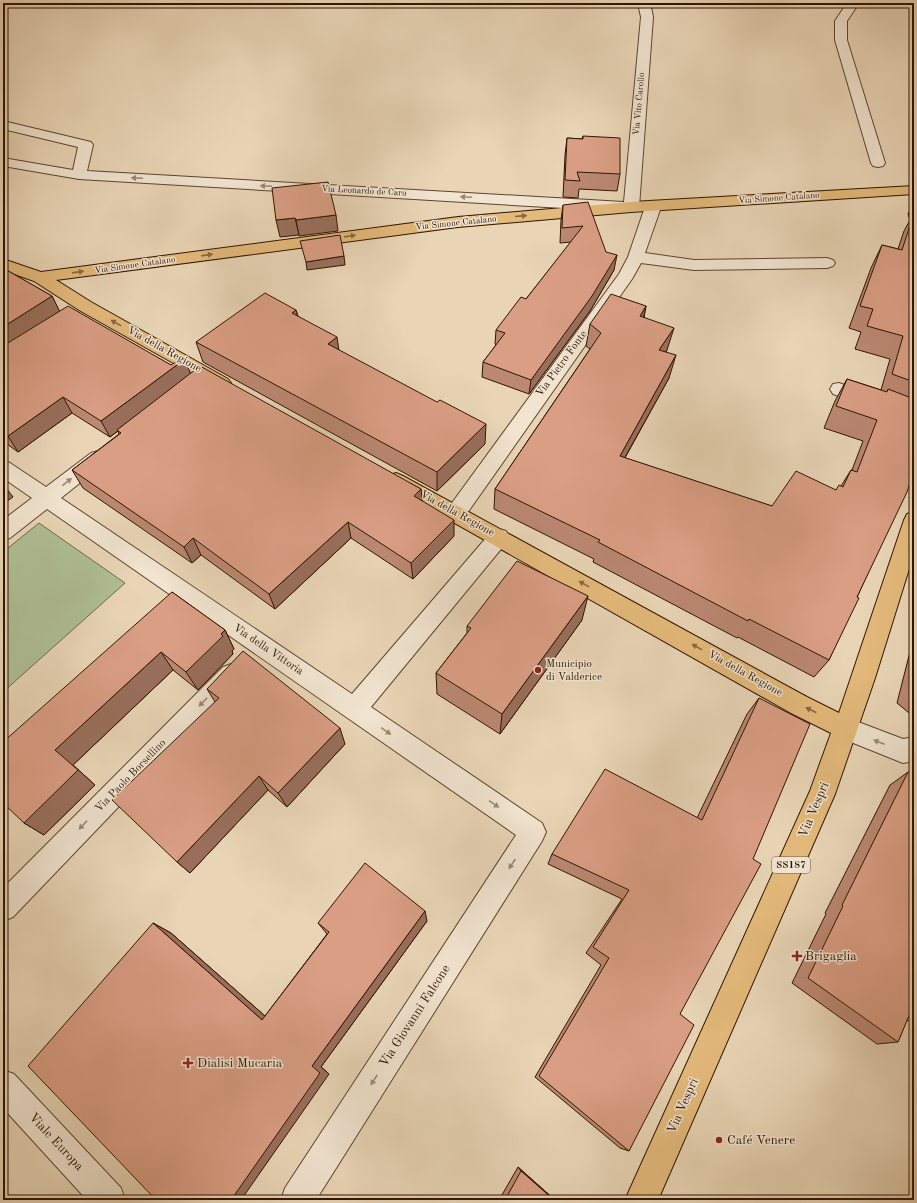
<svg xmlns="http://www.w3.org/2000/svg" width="917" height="1203" viewBox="0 0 917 1203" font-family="'Old Standard TT',serif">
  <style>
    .green { fill: #afbe93; stroke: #6f6a4a }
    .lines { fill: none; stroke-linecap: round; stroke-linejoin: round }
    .minor-casing { stroke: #5e452e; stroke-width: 2 }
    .major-casing { stroke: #2f1500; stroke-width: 2 }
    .minor { fill: #f1e4d0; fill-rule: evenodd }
    .major { fill: #e4ba7b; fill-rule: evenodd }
    .wall { fill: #bb8872; stroke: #2f1500 }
    .shaded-wall { fill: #996f5c; stroke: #2f1500 }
    .building { fill: #da9e84; stroke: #2f1500 }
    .oneway { fill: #9a8772 }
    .oneway2 { fill: #8a683e }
    .poi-dot { fill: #8f2418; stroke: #f1e4d0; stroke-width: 1.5 }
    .labels { text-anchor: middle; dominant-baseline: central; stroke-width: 3; stroke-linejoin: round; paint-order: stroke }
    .far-street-label { font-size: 9px; fill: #2f1500; stroke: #f1e4d0 }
    .shield { fill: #f1e4d0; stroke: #69533e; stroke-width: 1 }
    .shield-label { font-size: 10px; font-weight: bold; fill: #2f1500 }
    .street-label { font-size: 11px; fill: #2f1500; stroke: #f1e4d0 }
    .poi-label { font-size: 11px; fill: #2f1500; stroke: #f1e4d0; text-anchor: start }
    .near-street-label { font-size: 13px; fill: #2f1500; stroke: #f1e4d0 }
    .near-poi-label { font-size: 13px; fill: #2f1500; stroke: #f1e4d0; text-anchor: start }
  </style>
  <rect width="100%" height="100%" fill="#e9d5b6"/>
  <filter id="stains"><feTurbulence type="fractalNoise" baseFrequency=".005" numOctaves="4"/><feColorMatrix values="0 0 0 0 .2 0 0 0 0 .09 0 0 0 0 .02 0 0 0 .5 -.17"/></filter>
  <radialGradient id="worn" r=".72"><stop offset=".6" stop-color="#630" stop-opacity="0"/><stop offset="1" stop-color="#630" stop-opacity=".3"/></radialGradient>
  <!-- green -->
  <path class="green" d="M39,523L125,583L3,692V552Z"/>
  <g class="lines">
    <defs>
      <g id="minor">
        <path d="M635,3H647L651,7L653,17L639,207L636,210L631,212L79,179L3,166V158L73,170L78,147L3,129V121L91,142L93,145L87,171L624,202L641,17L639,8Z"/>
        <path d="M847,3H859L847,21V40L885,163L883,166L878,167L873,166L871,163L835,40V21Z"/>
        <path d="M904,3H914V6L906,5Z"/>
        <path d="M653,202L658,204L661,207L645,253L694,260L827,258L833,260L835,263L833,266L827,268L694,270L641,263L632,279L463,519L456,521L449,519L446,513L449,507L619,274L628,257L645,207L648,204Z"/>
        <path d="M839,383L914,410V424L833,394L830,389L833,384Z"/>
        <path d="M98,451L105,453L108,458L105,463L61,498L352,694L492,531L499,529L506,531L509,537L506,543L371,707L542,823L546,832L542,841L316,1200H281L285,1188L516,835L47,509L10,538L3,540V520L32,498L3,478V461L10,463L46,487L91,453Z"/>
        <path d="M231,664L239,667L243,674L239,681L13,917L3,921V888L223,667Z"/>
        <path d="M845,717L903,739L914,737V761L903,763L836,736L833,728L836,720Z"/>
        <path d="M3,1070L14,1074L121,1188L125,1200H87L3,1108Z"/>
      </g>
      <g id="major">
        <path d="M914,186V194L631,212L458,227L56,280L91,302L228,379L231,383L228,387L222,389L216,387L79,310L34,281L3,270V259L41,272L458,217L631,202Z"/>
        <path d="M396,473L403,476L807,697L839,713L904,520L907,514L914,512V553L875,678L835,794L658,1200H625L810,791L831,733L791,713L389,486L386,481L389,476Z"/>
      </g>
    </defs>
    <!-- minor casing -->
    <use href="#minor" class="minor-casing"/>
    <!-- major casing -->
    <use href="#major" class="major-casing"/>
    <!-- minor -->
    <use href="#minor" class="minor"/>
    <!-- major -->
    <use href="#major" class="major"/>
  </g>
  <!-- wall -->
  <g class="wall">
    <path d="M583,136L620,174L617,191L579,189L578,198L563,197L565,155L567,138L582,139Z"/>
    <path d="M914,202V470L829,660L814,677L738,637L737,638L593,562L594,559L494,509L495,489L590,349L586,346L590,324L646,306L644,318L667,350L666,352L669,378L625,458L772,506L836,490L841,486L851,470H852L863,441L824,428L835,401L847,379L881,390L890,359L855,349L861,332L849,328L871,268L882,245L898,249L904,231L910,220L908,214Z"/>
    <path d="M563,205L606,252L614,270L590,311L529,394L482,377L483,362L496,345L495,344L496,330L526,299L571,242L560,243L561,220Z"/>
    <path d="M3,268L52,296L59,311L171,365L190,373L421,489L422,501L454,536L413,579L351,538L275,609L201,555L192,563L83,488L72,470L119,434L118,431L110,437L72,413L18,452L3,441Z"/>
    <path d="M296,310L298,316L339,350L485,444L437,491L203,362L196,342Z"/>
    <path d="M172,592L225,630L234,649L232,651L233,654L198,690L173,670L73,765L95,785L44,835L24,823Z"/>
    <path d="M582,620L500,734L437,694L436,673L467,633V626Z"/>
    <path d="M914,636V717L897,703Z"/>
    <path d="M207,689L345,744L287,807L268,790L190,873L177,862L215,702Z"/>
    <path d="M759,698L680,1014L629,1151L620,1148L535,1077L601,965L586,953L622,899L548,864L552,854L697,818L747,714Z"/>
    <path d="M914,770V1025L907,1020L898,1042L877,1044L792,983L826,914L825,913L890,785L908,772Z"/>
    <path d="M427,921L321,1067L329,1074L153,923L171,933L265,1016L327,934L318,923Z"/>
    <path d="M518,1167L555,1200H499Z"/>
  </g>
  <!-- shaded-wall -->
  <g class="shaded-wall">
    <path d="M336,215L338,231L299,236L296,220Z"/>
    <path d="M295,218L299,235L280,237L276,220Z"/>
    <path d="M617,255L614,270L590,311L529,394L531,380Z"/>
    <path d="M344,256L345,265L307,270L306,262Z"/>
    <path d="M52,296L60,312L3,349V327Z"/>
    <path d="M646,306L641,329L640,316Z"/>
    <path d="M296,310L301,331L292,313Z"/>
    <path d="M674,328L667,350L653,372L659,350Z"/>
    <path d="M337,337L340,358L328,344Z"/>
    <path d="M676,355L669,378L614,477L620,456Z"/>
    <path d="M185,359L191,375L110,437L101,421Z"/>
    <path d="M63,397L72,413L18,452L8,436Z"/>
    <path d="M486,424L485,444L437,491V472Z"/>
    <path d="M3,484L13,497L3,504Z"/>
    <path d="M421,489L423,506L414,496Z"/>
    <path d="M454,520V536L413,579L411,563Z"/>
    <path d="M348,522L351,538L275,609L269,594Z"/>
    <path d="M193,538L201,555L192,563L184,547Z"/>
    <path d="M588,596L582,620L500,734L502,714Z"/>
    <path d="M225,630L234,649L232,651L233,654L198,690L186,672Z"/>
    <path d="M161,652L173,670L73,765L95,785L44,835L24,823L55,750Z"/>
    <path d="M340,728L345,744L287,807L278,793Z"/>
    <path d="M259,776L268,790L190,873L177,862Z"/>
    <path d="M425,911L427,921L321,1067L329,1074L241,1200H231L312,1066Z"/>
    <path d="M153,923L171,933L274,1024L262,1020Z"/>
    <path d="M518,1167L555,1200H554L521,1171Z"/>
  </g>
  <!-- building -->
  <g class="building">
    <path d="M583,136L620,138V174L577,172L580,181L565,180L567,138L583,139Z"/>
    <path d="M328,182L336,215L296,220L295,218L276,220L272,188Z"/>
    <path d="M588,202L606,252L617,255L592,296L531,380L483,362L505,333L496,330L521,297L526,299L583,226L562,228L563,205Z"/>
    <path d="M914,213V382L892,374L903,336L867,326L873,309L860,306L882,245L902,250Z"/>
    <path d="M340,235L344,256L306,262L300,241Z"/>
    <path d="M3,268L52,296L3,327Z"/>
    <path d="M265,293L296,310L292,313L337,337L328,344L437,402L440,400L486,424L437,472L196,342Z"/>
    <path d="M611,294L646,306L640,316L674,328L659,350L676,355L620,456L772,506L796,471L836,490L839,485L843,487L851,470L857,472L877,420L836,406L847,379L887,392L888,389L914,399V470L907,492L857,597L859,598L829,660L749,619L748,621L598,542L600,540L495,489L601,333L590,324Z"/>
    <path d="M68,306L171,365L182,358L185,359L101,421L63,397L8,436L3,433V346Z"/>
    <path d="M200,366L421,489L414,496L454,520L411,563L348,522L269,594L193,538L184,547L72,470L121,433L117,430Z"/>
    <path d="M517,561L588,596L502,714L436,673L471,628L467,626Z"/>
    <path d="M172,592L225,630L221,634L223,636L186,672L161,652L55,750L78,770L24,823L3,803V742Z"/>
    <path d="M243,651L340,728L278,793L259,776L177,862L112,800L219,698L207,689Z"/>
    <path d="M759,698L810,724L753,859L761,864L680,1014L694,1025L629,1151L539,1076L609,958L593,947L629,890L552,854L605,769L702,820Z"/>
    <path d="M914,770V1007L913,1006L898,1042L808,978L843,906L842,905L908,772Z"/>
    <path d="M365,863L425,911L312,1066L320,1073L231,1200H156L28,1066L153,923L262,1020L329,932L318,923Z"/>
    <path d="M521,1171L554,1200H505Z"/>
  </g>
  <!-- one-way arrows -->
  <defs><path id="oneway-solid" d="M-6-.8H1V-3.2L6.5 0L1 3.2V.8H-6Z"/></defs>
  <g class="oneway">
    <use href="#oneway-solid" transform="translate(137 178) rotate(-177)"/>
    <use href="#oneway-solid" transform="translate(266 186) rotate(-177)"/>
    <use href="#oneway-solid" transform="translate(466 197) rotate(-177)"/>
    <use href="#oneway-solid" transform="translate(67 482) rotate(-38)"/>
    <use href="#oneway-solid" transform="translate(203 702) rotate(134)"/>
    <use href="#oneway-solid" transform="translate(386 731) rotate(34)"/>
    <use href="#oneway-solid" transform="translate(879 742) rotate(-159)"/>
    <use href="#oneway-solid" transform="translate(494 804) rotate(34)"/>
    <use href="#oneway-solid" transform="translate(83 825) rotate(134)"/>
    <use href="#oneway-solid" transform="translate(512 864) rotate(123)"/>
    <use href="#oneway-solid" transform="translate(374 1080) rotate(123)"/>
  </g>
  <g class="oneway2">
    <use href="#oneway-solid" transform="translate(521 216) rotate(-5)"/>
    <use href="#oneway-solid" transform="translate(350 236) rotate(-8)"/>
    <use href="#oneway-solid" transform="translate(207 255) rotate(-8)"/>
    <use href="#oneway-solid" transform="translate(78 272) rotate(-8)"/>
    <use href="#oneway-solid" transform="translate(116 323) rotate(-151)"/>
    <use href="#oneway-solid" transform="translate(584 584) rotate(-151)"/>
    <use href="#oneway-solid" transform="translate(697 647) rotate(-151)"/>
    <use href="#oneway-solid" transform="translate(811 710) rotate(-153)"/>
  </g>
  <!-- markers -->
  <g class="poi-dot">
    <circle cx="538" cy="670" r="4"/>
    <path d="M795 950h4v4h4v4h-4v4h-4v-4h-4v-4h4z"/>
    <path d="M186 1057h4v4h4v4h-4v4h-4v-4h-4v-4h4z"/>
    <circle cx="719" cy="1140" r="4"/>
  </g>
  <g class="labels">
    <!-- far-street labels -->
    <g class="far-street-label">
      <text transform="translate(639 104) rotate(-85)">Via Vito Carollo</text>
      <text transform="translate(364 191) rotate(3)">Via Leonardo de Caro</text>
      <text transform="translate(779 198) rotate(-4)">Via Simone Catalano</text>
      <text transform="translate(456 223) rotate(-6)">Via Simone Catalano</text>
      <text transform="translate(135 265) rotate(-8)">Via Simone Catalano</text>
    </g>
    <!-- shield labels -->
    <rect class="shield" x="772" y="857" width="38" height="16" rx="3"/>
    <g class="shield-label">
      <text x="791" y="865">SS187</text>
    </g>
    <!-- street labels -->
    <g class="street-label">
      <text transform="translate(164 350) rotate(29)">Via della Regione</text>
      <text transform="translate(562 364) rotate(-54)">Via Pietro Fonte</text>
      <text transform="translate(457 514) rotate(29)">Via della Regione</text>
      <text transform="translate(268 650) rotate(34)">Via della Vittoria</text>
      <text transform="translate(745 674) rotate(29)">Via della Regione</text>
      <text transform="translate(131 776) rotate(-46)">Via Paolo Borsellino</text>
    </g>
    <!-- poi labels -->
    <g class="poi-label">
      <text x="546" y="664">Municipio<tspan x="546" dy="13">di Valderice</tspan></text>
    </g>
    <!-- near-street labels -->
    <g class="near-street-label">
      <text transform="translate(814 810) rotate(-67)">Via Vespri</text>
      <text transform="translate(415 1016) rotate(-57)">Via Giovanni Falcone</text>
      <text transform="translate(683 1106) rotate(-66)">Via Vespri</text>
      <text transform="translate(56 1142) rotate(47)">Viale Europa</text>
    </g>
    <!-- near-poi labels -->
    <g class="near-poi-label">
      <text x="805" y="956">Brigaglia</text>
      <text x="197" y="1063">Dialisi Mucaria</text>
      <text x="727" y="1140">Café Venere</text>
    </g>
  </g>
  <!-- margin -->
  <rect width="917" height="1203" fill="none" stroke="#e9d5b6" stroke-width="16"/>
  <rect x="4" y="4" width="909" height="1195" fill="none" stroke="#2f1500" stroke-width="2"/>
  <rect x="8" y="8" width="901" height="1187" fill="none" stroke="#2f1500"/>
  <rect width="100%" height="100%" filter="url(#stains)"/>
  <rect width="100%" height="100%" fill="url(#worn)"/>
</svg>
